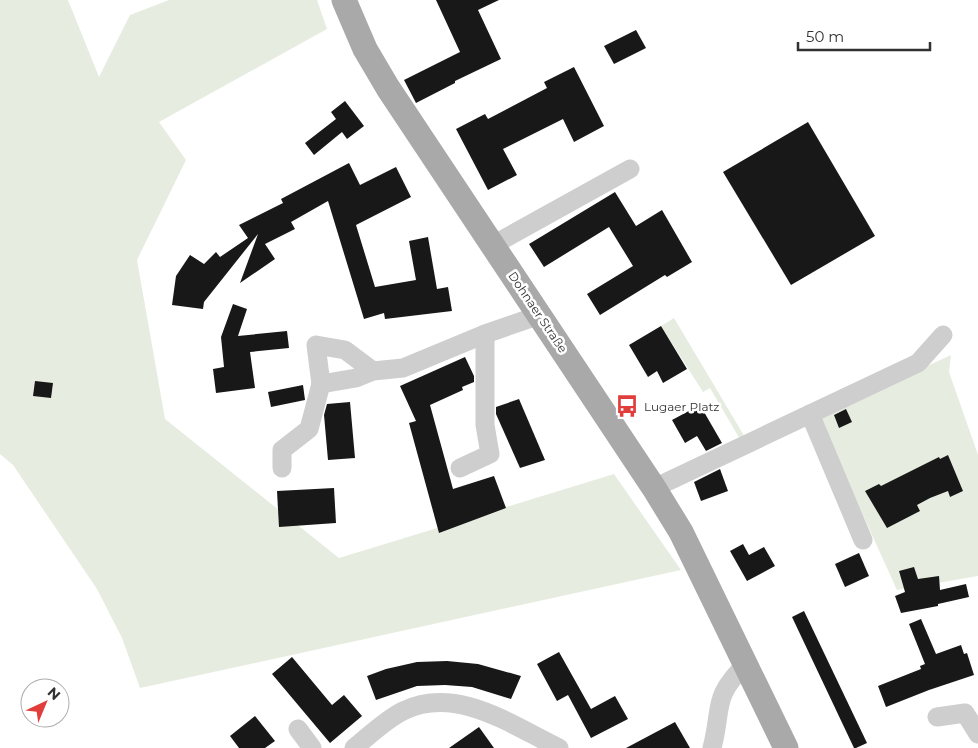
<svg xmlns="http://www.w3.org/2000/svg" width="978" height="748" viewBox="0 0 978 748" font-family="Montserrat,sans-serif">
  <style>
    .green { fill: #e6ede0 }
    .building { fill: #181818 }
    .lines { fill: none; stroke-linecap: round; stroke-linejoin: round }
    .minor { stroke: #cecece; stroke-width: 19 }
    .major { stroke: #a9a9a9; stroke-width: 25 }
    .labels { text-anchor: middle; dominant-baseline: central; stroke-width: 5; stroke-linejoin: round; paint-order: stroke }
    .street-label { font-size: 12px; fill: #313131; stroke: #fff }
    .poi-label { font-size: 12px; fill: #313131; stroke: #fff; text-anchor: start }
  </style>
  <rect width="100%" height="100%" fill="#fff"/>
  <!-- green -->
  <g class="green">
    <path d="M0,0H68L99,77L130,15L169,0H317L327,29L159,122L186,160L137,260L165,419L339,558L614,474L681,570L140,688L122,638L97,589L13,465L0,454Z"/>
    <path d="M674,318L746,439L741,441L710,388L703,392L661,326Z"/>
    <path d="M951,355L949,372L978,455V576L897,590L818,416Z"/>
  </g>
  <!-- building -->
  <g class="building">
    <path d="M436,0H499L478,10L501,59L455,81V83L416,103L404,80L460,52Z"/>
    <path d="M636,30L646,48L614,64L604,46Z"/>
    <path d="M574,67L604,126L574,142L563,119L503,149L517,175L488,190L456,129L485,114L488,119L547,88L544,82Z"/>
    <path d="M345,101L364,126L347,139L342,132L314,155L305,143L336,119L331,112Z"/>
    <path d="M808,122L875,236L791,285L723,172Z"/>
    <path d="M349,163L360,185L396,167L411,197L356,225L375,287L416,280L409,241L428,237L437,289L448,287L452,311L385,319L384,313L364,319L328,201L291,222L295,229L265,244L275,259L240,283L258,234L204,302L203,309L172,305L176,276L190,255L204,264L216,252L220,257L248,238L239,225L283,203L281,199Z"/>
    <path d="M615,192L636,226L662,210L692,262L667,277L665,275L600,315L587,294L633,266L609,227L544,267L529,244Z"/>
    <path d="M233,304L247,309L238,336L287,331L289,348L250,352L255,388L216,393L213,369L224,367L221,337Z"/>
    <path d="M661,326L687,369L663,383L657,371L648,377L629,345Z"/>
    <path d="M465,357L474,376V382L462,387L463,390L430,405L453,489L494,476L506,508L439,533L409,423L416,421L400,386Z"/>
    <path d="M35,381L53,383L51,398L33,396Z"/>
    <path d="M303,385L305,400L271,407L268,392Z"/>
    <path d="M519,399L545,460L520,468L496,414V407Z"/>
    <path d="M350,402L355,458L328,460L324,415L327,404Z"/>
    <path d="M700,405L722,443L706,451L697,436L685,443L672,420Z"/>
    <path d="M846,409L852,422L839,428L834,415Z"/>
    <path d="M948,455L963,491L950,497L948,491L930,498L917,505L920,511L887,528L865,491L879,484L881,486L939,457L940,459Z"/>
    <path d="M720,469L728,491L701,501L694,482Z"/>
    <path d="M334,488L336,523L279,527L277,491Z"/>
    <path d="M743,544L749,555L764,547L775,566L747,581L730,551Z"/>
    <path d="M859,553L869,576L845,587L835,564Z"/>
    <path d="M914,567L918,579L939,576L940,590L966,584L969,597L938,604V606L901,613L895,596L905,592L899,571Z"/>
    <path d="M804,611L867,743L856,748H854L792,617Z"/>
    <path d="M921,619L936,654L961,645L964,654L967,653L974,675L929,690L886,707L878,686L921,669L920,666L925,664L909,624Z"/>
    <path d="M559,652L591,709L615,696L628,719L591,738L568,695L557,701L537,664Z"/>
    <path d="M292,657L332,705L344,695L362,716L330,743L272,674Z"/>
    <path d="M447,661L478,664L521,676L511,699L472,687L445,685L417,686L376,700L367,676L386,669L417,662Z"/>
    <path d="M255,716L275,741L265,748H239L230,736Z"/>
    <path d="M675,722L690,748H626Z"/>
    <path d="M479,727L494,748H449Z"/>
  </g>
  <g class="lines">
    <!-- minor -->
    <g class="minor">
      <path d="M493,245L630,169"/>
      <path d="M373,371L356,378L321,384L316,345L345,350L373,371L403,368L485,334L540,315"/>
      <path d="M810,414L863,540"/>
      <path d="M282,468V450L309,429L321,384"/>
      <path d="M460,468L490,454L485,425V334"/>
      <path d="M654,488L918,363L943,335"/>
      <path d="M937,717L965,713L978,734"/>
      <path d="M298,729L312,748"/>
      <path d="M354,748C369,736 385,720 403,711C457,685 511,725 559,748"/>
      <path d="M712,748C723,706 711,698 747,663"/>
    </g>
    <!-- major -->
    <path class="major" d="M344,0L365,49L388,88L654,488L681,532L786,748"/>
  </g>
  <!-- icons -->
  <defs>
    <symbol id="bus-bare" viewBox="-9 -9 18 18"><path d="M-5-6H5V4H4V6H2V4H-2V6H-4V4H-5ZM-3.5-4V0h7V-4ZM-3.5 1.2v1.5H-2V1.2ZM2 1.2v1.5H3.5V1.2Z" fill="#e13d3a" stroke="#fff" stroke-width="2.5" paint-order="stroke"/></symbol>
  </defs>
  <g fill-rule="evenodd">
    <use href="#bus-bare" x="611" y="390" width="32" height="32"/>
  </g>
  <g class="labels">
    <!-- street labels -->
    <g class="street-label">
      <text transform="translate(538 312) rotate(56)">Dohnaer Straße</text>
    </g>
    <!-- poi labels -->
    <g class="poi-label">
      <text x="644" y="406">Lugaer Platz</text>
    </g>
  </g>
  <!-- north arrow -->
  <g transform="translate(45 703) rotate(44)"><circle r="24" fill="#ffffff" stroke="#adadad"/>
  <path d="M0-4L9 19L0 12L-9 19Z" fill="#e13d3a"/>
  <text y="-8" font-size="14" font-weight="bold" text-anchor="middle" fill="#313131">N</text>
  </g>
  <!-- scale -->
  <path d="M798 42v8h132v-8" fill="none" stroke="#313131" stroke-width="2.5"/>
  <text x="806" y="42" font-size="15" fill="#313131" stroke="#ffffff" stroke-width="4" paint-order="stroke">50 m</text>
</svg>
